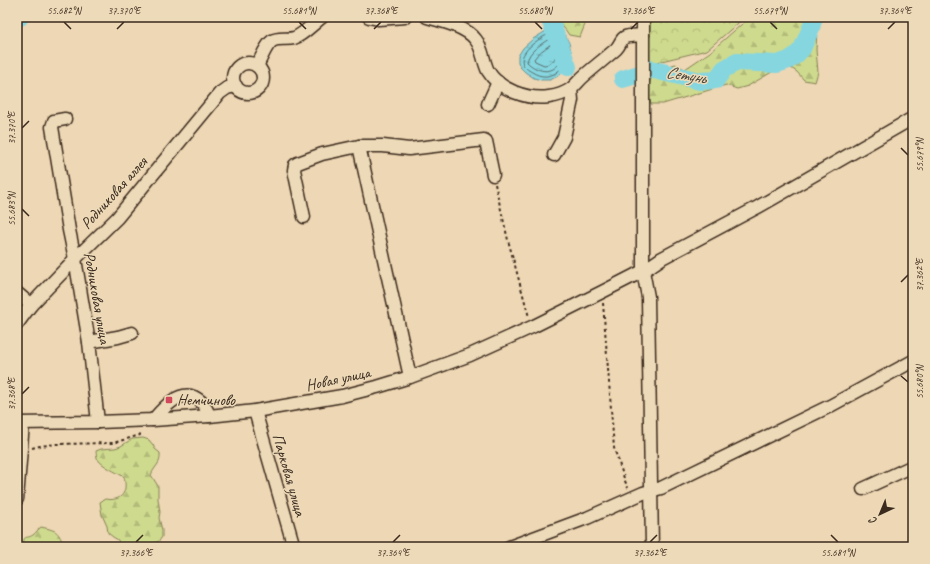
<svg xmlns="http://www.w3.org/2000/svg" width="930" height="564" viewBox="0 0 930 564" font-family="Caveat,sans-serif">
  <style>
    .forest { fill: url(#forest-firs); stroke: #848256 }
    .park { fill: url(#park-crowns); stroke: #848256 }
    .water { fill: url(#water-ripples); stroke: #689192 }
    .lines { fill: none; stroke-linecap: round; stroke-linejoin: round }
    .shore { stroke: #596f6c; stroke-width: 1 }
    .river { stroke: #86d6e0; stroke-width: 18 }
    .minor-casing { stroke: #3b2a1e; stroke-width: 15 }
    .path { stroke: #3b2a1e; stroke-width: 2; stroke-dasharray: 3 3; stroke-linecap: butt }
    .minor { stroke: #eddab8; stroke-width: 12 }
    .ticks { fill: none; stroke: #3b2a1e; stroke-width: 1.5 }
    .poi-dot { fill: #d1495b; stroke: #eddab8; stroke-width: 1.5 }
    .labels { text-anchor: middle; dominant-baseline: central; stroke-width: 3; stroke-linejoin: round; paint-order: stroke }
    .street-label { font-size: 16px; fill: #3b2a1e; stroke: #eddab8 }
    .poi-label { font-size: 16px; fill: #3b2a1e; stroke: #eddab8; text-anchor: start }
    .water-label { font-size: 17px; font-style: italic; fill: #46443b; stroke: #eddab8 }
    .neatline { fill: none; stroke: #3b2a1e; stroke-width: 1.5 }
    .ticks-label { font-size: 10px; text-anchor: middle; fill: #3b2a1e }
  </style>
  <defs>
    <pattern id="forest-firs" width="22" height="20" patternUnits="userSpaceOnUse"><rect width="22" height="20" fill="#ceda8d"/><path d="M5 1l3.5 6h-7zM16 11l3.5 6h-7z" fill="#b2bb79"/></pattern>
    <pattern id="park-crowns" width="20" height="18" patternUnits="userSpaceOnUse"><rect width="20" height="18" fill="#ceda8d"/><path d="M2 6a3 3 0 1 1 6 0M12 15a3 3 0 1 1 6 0" fill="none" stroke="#b2bb79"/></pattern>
    <pattern id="water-ripples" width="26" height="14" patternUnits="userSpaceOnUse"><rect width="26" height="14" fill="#86d6e0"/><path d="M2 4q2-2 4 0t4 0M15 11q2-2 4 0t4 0" fill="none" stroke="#75b8c0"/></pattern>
  </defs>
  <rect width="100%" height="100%" fill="#eed7b4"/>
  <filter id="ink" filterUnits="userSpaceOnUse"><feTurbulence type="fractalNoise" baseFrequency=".025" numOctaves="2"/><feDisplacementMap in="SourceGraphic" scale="8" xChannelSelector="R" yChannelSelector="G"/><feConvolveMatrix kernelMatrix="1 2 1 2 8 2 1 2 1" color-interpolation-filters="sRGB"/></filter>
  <g filter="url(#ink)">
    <!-- forest -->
    <g class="forest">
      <path d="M548,17H588L580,37L569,35C564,27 558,20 548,17Z"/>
      <path d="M750,17H821L817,29L816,50L818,72L815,82L804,80L797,72L788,66L777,69L748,86L737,89L726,85L663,104H651C646,89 648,86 654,72L675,64L685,69L710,52Z"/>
      <path d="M143,438L149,440L153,445L155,449L160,453C161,465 155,465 151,475L158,486V499L160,512L159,518L162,530V537L158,542L152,543L146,547H120L118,540L113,537L108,533L107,526L102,515L100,502L105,499C122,502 128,492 124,477C117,472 101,466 97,458C97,457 96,452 96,451L101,449L115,448L121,446L132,439Z"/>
      <path d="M41,527C59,531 57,531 65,547H23C24,533 25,540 33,535C36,533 38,529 41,527Z"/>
    </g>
    <!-- park -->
    <path class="park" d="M650,17H745L707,50L649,64Z"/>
    <!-- water -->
    <path class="water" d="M554,29L565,35L569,43L572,55L568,67L558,76L550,80H541L534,78L525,72L520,67L518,62V56L523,48L533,39L546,31Z"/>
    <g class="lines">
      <!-- shore -->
      <g class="shore">
        <path d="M552,33C584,44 560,90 532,72C528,70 524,67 523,64C517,52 543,35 552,33Z"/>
        <path d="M549,39C561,37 565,54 560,62C552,76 536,71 527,62C529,51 540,45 549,39Z"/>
        <path d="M550,45L554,46C559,55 554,64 544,65L535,61L534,59C538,53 544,49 550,45Z"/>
      </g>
      <!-- river -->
      <g class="river">
        <path d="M549,17L568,67"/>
        <path d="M17,18L20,17"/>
        <path d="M623,79L642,73L650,69L700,81L716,80L724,69L737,62L777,64L789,60L796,55L802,49L811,28L814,17"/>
      </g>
      <defs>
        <g id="minor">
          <path d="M369,17L378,19L405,17"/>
          <path d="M427,17C442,21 467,27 476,40C483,49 483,61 488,71C499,90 528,100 549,97C557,96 564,94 571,89C576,85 579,80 584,76C594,67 606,58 616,49C620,45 621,39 625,37C630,35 638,36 643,35"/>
          <path d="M643,17V271L648,297L652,547"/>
          <circle cx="248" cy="78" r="15"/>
          <path d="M257,66C261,59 266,45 272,41C278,37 287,40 294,38C303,35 314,23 322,17"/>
          <path d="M488,104L498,82"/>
          <path d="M65,119L54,121L52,127L69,230L75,259L89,342L98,422"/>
          <path d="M359,146L410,377"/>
          <path d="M554,155L564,137L572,100L571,89"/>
          <path d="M304,217L294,170L295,165L298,163L322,154L359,146H383L409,149L484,140L486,141L493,175"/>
          <path d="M17,293L31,305"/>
          <path d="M17,324L31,305L75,259L117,218L220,93L227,88L236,86"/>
          <path d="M89,342L118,337L132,333"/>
          <path d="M255,411L294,547"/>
          <path d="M153,420C162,410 178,390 194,397C198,399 201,401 204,405C206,408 208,412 209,416"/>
          <path d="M17,423L98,422L153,420L209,416L255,411L342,396L377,387L410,377L470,355L534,326L602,292L643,271L662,258L758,207L913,118"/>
          <path d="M863,489L913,466"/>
          <path d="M17,499L23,423"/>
          <path d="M509,547L587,518L643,493L661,488L830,406L913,361"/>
        </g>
      </defs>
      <!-- minor casing -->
      <use href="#minor" class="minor-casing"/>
      <!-- path -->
      <g class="path">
        <path d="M495,184L508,240L529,317"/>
        <path d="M603,303L614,448L625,481L628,488"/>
        <path d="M32,448L40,446L56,444L113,443L140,435V431"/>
      </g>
      <!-- minor -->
      <use href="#minor" class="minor"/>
    </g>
  </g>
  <!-- ticks -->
  <path class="ticks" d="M64,22L71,29M299,22L306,29M535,22L542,29M770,22L777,29M117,29L124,22M374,29L381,22M631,29L638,22M888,29L895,22M22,128L29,121M901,148L908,155M22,209L29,216M901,282L908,275M901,376L908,382M22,394L29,387M831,535L838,542M136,542L143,535M393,542L400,535M650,542L657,535"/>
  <!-- markers -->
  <rect class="poi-dot" x="165" y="396" width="8" height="8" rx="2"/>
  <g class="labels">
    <!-- street labels -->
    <g class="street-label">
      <text transform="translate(114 193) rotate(-48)">Родниковая аллея</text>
      <text transform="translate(97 298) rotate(80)">Родниковая улица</text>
      <text transform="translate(338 379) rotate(-12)">Новая улица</text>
      <text transform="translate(289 475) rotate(74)">Парковая улица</text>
    </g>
    <!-- poi labels -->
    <g class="poi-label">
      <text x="177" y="400">Немчиново</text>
    </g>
    <!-- water labels -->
    <g class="water-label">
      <text transform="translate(686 75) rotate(9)">Сетунь</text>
    </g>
  </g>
  <!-- margin -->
  <rect width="930" height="564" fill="none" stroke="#eddab8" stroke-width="44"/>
  <!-- north arrow -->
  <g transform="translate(880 514) rotate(224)" stroke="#eddab8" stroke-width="3" paint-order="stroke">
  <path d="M0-3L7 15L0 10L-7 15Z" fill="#3b2a1e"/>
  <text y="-6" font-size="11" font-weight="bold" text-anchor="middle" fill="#3b2a1e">С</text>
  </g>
  <rect x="22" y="22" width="886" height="520" class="neatline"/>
  <g class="ticks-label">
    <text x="64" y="14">55.682°N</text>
    <text x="124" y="14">37.370°E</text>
    <text x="299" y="14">55.681°N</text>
    <text x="381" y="14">37.368°E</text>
    <text x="535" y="14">55.680°N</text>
    <text x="638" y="14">37.366°E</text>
    <text x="770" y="14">55.679°N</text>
    <text x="895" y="14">37.364°E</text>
    <text transform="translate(11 128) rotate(-90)" y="4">37.370°E</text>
    <text transform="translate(919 155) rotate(-90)" y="4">55.679°N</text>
    <text transform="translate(11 209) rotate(-90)" y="4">55.683°N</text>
    <text transform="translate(919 275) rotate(-90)" y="4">37.362°E</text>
    <text transform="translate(919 382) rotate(-90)" y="4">55.680°N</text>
    <text transform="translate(11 394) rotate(-90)" y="4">37.368°E</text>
    <text x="136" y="556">37.366°E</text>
    <text x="393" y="556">37.364°E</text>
    <text x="650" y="556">37.362°E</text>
    <text x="838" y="556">55.681°N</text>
  </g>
</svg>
